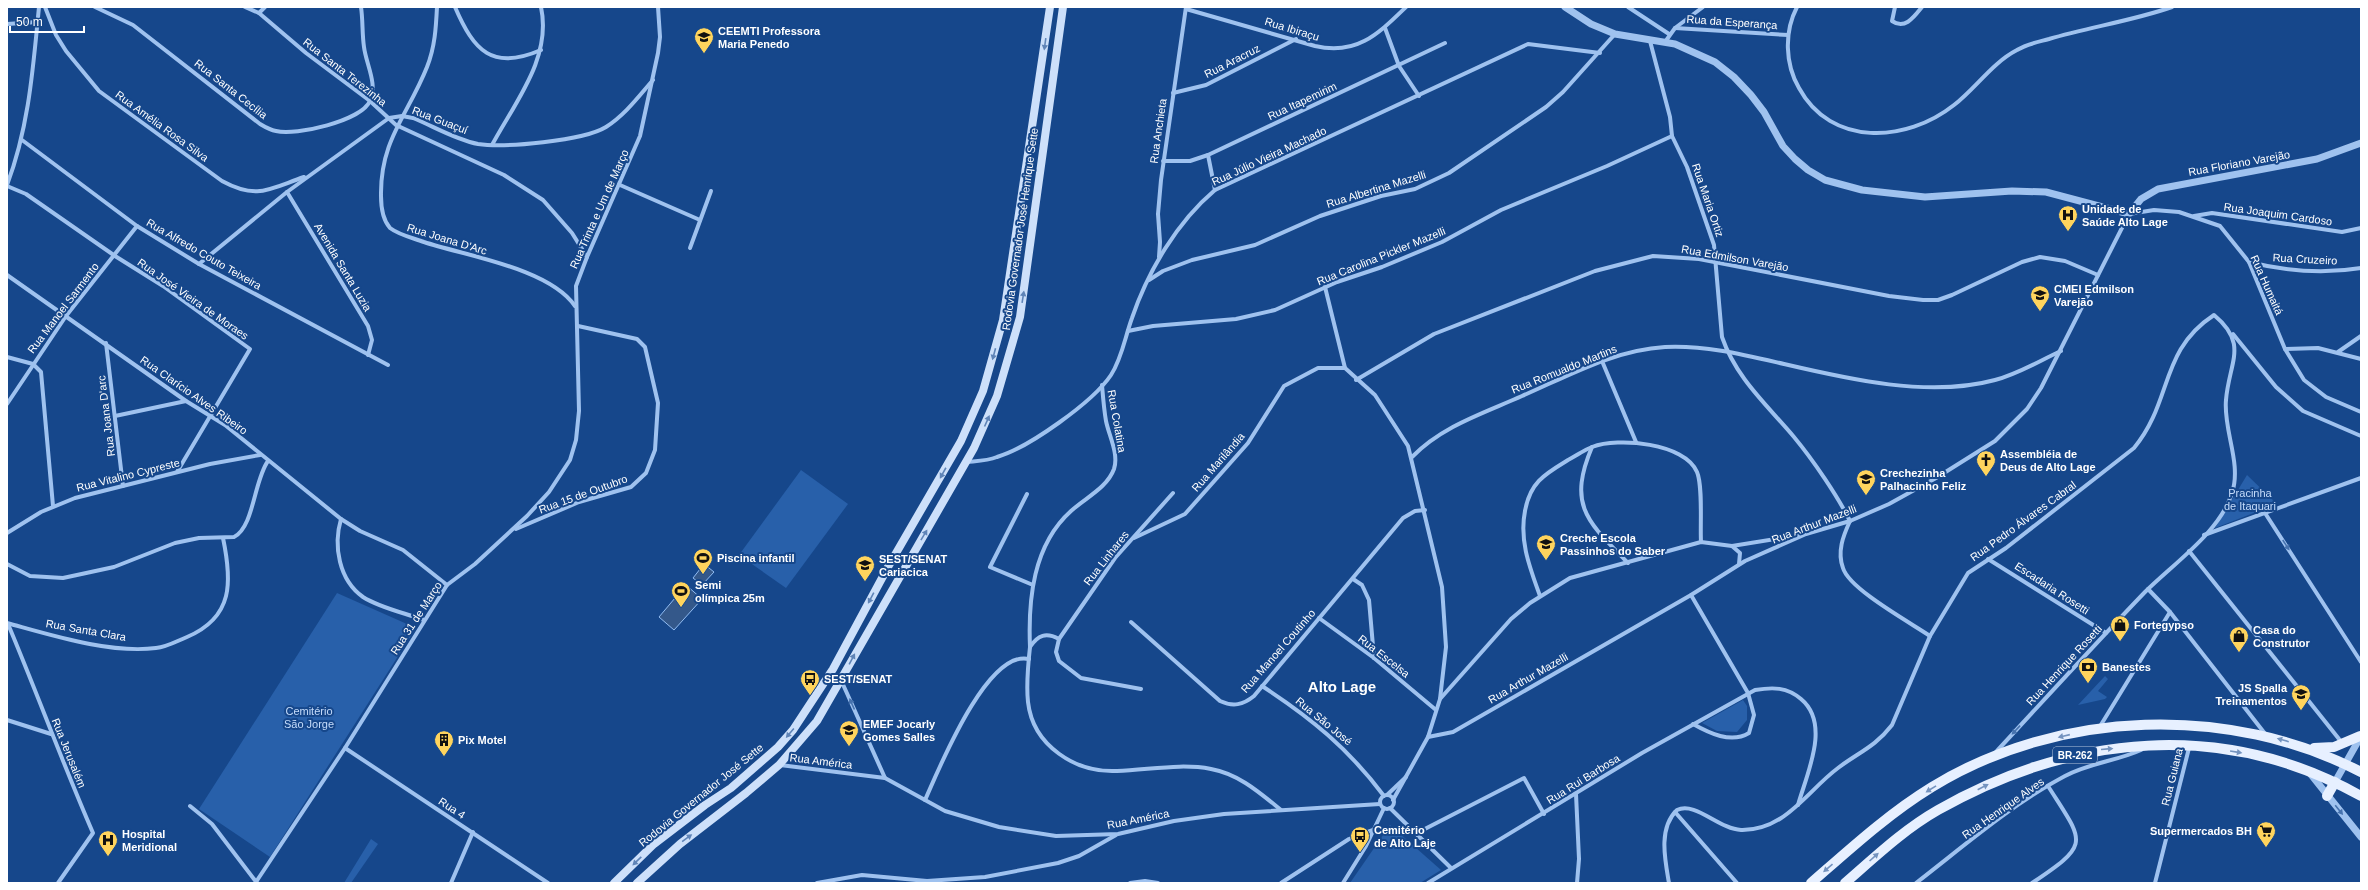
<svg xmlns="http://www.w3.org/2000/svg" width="2368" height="890" viewBox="0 0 2368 890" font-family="Helvetica,sans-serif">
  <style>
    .green { fill: #2860aa }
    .water { fill: #34588a; stroke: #91bcf2 }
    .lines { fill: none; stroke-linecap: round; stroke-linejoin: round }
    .minor { stroke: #9fc2ef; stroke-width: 4 }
    .tertiary { stroke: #9fc2ef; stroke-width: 7 }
    .secondary { stroke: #cde0fa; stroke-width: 8 }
    .primary { stroke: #e7f0ff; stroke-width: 10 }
    .oneway { fill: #5f84b7 }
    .oneway2 { fill: #4672ae }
    .oneway3 { fill: #7493bf }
    .labels { text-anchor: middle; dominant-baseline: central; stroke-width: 4; stroke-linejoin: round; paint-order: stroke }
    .shield { fill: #16478b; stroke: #b9c8dc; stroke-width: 1 }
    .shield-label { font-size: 10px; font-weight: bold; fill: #fff }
    .street-label { font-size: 11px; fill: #fff; stroke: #16478b }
    .poi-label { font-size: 11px; font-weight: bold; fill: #fff; stroke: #16478b; text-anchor: start }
    .park-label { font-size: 11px; fill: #c5dcfb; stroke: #16478b }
    .district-label { font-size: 15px; font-weight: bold; fill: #fff; stroke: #16478b }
  </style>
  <rect width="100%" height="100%" fill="#16478b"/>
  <!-- green -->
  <g class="green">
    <path d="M801,470L848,504L786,588L739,555Z"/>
    <path d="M2247,475L2277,504L2215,528Z"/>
    <path d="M337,593L416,628L270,857L199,809Z"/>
    <path d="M2105,676L2108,679L2098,691L2107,697L2105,699L2078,705Z"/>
    <path d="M1743,700L1747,706V720L1737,732L1717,731L1702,723Z"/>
    <path d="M1390,825L1441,870L1420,883H1350Z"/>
    <path d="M371,839L378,844L351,883H344Z"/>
  </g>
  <!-- water -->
  <g class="water">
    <path d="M704,564L714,572L702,585L693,578Z"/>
    <path d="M686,585L702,599L674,630L659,617Z"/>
  </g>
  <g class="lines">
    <!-- minor -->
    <g class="minor">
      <path d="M45,7L56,35L66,51L99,91L222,181C257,200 269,189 304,177"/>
      <path d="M95,7L133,25L260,124C265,127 270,130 276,131C296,136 361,121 370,101C378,84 366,64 364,47C362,34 363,20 361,7"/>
      <path d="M245,7L259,13L306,53L370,101L396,125L504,175L543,200L572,233L587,257"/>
      <path d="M437,7C436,27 435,47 427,67C408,115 380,140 381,196C381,206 383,220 390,228C399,235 413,238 424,242C466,256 549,268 575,306"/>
      <path d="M455,7C474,51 492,71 541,50"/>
      <path d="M1628,7L1669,34"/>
      <path d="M1797,7C1784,32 1785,64 1799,88C1831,147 1906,143 1954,105C1976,88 1992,63 2017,50C2027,44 2038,42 2049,39C2089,27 2132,21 2172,7"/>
      <path d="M1895,7L1892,21C1905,30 1914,17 1922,7"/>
      <path d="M1186,9L1315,46C1357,56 1379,33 1406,7"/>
      <path d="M259,13L265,7"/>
      <path d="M7,24L37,22"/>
      <path d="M1385,28L1399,66L1419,96"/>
      <path d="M1675,28L1788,35"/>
      <path d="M1650,41L1670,117L1672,136L1687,167L1714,245L1722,337C1736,378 1767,405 1794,437C1813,460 1837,495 1850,521"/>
      <path d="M1665,42L1675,28L1703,7"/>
      <path d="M1173,93L1206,85L1296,39"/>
      <path d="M22,140L137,226L199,264L388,365"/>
      <path d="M492,145C515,102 552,58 541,7"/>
      <path d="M1208,155L1215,190"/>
      <path d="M1163,161H1190L1208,155L1445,43"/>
      <path d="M7,185C29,127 33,68 39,7"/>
      <path d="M620,185L700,220"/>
      <path d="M7,186L26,194L115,256L163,286L250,349L177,472"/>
      <path d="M287,192L368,326L372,340L368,355"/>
      <path d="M2194,216L2212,213L2342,232L2361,228"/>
      <path d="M690,248L711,191"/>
      <path d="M1159,257L1160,242L1158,214L1161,180L1186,7"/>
      <path d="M2249,262C2285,271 2325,274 2361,268"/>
      <path d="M199,264L287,192L389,118L402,116L413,118C433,126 456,140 478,144C504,148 583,141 606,127C625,115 639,96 653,80"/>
      <path d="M7,275L186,401L225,425L341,519L360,531L403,550L447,585"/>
      <path d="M1149,280L1163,271L1192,260L1255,245L1320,216L1381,196L1415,189L1449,173L1546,107L1563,92L1615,34"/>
      <path d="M1325,287L1345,368L1375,395L1408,446L1442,587L1446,647L1440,699L1428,737L1393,800"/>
      <path d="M1128,331L1153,326L1236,319L1275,310L1337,282L1382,267L1442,242L1501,210L1607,166L1672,136"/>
      <path d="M2233,334L2276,387L2303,411L2361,436"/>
      <path d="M106,343L123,486"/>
      <path d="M2285,349L2318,348L2361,359"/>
      <path d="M2338,352L2361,336"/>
      <path d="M7,357L33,364L41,372L53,506"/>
      <path d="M1602,361L1636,442"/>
      <path d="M1356,380L1434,334L1595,271L1653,256L1699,259L1889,296L1923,300H1938L1952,295L2022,262L2040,257L2065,261L2098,275"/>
      <path d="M7,404L66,316L137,226"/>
      <path d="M115,416L186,401"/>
      <path d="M1592,447C1567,506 1588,522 1628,563"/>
      <path d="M1412,457C1442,426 1484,413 1522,396C1568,376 1614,350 1665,347C1705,345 1745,355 1784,364C1848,379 1929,398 1995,380C2018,374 2039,361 2061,351"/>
      <path d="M967,462C977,461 987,461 997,457C1028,448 1093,402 1111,375C1122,358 1125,337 1132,318C1148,271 1177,222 1215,190L1528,44L1600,53"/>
      <path d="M1027,494L990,567L1033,585"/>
      <path d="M2265,513L2361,662"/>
      <path d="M341,519C333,546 339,580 363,597C380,608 405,613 424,620"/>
      <path d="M1850,521C1843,536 1837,552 1843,568C1849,589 1911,623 1930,636"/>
      <path d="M516,529L579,502L631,487L646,473L655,450L658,403L645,347L637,339L578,326"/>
      <path d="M7,533L41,512L75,498L210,464L260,455"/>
      <path d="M2204,535L2361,478"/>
      <path d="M1134,538L1185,514L1248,443L1284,386L1318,368H1345"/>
      <path d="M1732,546L1740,553L1739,564"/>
      <path d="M2189,551L2343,744"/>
      <path d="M1988,559L2106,633"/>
      <path d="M7,564L30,576L63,578L114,567L175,543L199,538L234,537C254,527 254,480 268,461"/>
      <path d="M1353,579L1362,585L1369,600L1374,658"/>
      <path d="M2148,589L2170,612L2266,735"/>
      <path d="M1691,595L1748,693L1754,715L1749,733C1731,744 1709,733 1693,724"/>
      <path d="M1540,596C1530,568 1519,541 1525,511C1530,482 1545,474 1568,460C1576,456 1584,450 1592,447C1618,437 1685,443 1697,472C1703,486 1700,525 1701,542"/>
      <path d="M1319,618L1374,658L1436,710"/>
      <path d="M1131,622L1220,701C1233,707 1243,705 1254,696L1403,518L1415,511L1425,510"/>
      <path d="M7,623C51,635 111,654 156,648C167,647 177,641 187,637C234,617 232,581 223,538"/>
      <path d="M8,624C37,693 63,764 93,833L58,883"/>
      <path d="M1059,639C1046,632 1038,635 1030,647C1028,665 1026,684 1028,702C1033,746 1076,773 1117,771C1149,770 1180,763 1211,769C1239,774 1260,793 1281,810"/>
      <path d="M1030,647C1028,600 1033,545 1071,511C1085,498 1107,488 1114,469C1119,454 1109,436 1106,421C1104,410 1103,397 1102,385"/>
      <path d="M841,680L885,778"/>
      <path d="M1262,686C1311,718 1348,748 1384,796"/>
      <path d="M1141,689L1081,678L1059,661L1056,652L1059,639L1115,558L1173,493"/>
      <path d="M1440,699L1511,619L1530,603L1570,578L1701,542L1732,546L1800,535"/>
      <path d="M7,720L51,734"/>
      <path d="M2099,728L2170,612"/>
      <path d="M1428,737L1453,732L1691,595L1745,561L1806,534L1850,521L1889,504L1936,478L1995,441L2027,409L2041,388L2129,214L2154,210L2179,212L2220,226L2249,262L2285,349L2304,380L2326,397L2361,412"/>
      <path d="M345,748L548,883"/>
      <path d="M780,765L885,778L945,811L999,827L1056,836L1118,834L1174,821L1224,814L1380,804"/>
      <path d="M1576,794L1579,859L1577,883"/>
      <path d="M1387,795L1406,777"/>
      <circle cx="1387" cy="802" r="7"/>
      <path d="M925,800C939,769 987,649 1029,659"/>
      <path d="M190,806L212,824L257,883"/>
      <path d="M1390,808L1451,868"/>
      <path d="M1675,812L1737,883"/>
      <path d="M1417,833L1524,778L1544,814"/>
      <path d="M256,882L345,748L447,585L475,564L527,516L549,492L570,460L576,440L579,411L576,286L587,257L640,136L658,53L660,37L658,7"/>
      <path d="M451,883L473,832"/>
      <path d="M817,883L862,875L927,881L985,877L1058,863L1079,856L1116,835"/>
      <path d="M1130,883L1145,881L1158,883"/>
      <path d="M1281,883L1349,839L1375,829"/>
      <path d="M1343,883L1366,846L1384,808"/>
      <path d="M1428,883L1642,753L1755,690C1773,687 1787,687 1801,699C1831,724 1807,773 1798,805"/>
      <path d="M1669,883C1665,860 1658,828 1677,810C1695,801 1719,829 1741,830C1785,831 1807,791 1838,768C1859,752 1875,747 1892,725L1930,636L1968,573L2006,548L2134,448C2173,401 2159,351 2214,315C2249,344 2229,362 2226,400C2223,430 2242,463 2232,493C2220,532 2173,564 2145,592C2094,645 2045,699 1995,753"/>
      <path d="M1916,883C1964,846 2012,804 2065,776C2089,763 2117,761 2141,750"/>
      <path d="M2032,883C2092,843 2084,843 2048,786"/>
      <path d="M2155,883L2189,748"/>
    </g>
    <!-- tertiary -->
    <g class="tertiary">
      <path d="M1565,7L1591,24L1615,34L1675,44L1715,62L1734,77L1751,95L1764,112L1783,146L1795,159L1808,170L1825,180L1862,190L1925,197L2012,191L2046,192L2129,214L2141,199L2158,189L2317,159L2361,143"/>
      <path d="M2309,772L2361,837"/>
      <path d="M2335,782L2361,736"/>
    </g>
    <!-- secondary -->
    <g class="secondary">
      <path d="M614,883L654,844L705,805L731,788L778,747L793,730L833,669L888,567L961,441L983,391L1003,320L1050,7"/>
      <path d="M637,883L680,844L746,793L779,765L817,721L974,448L997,396L1020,317L1063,7"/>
    </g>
    <!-- primary -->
    <g class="primary">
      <path d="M2314,748L2334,747L2360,736"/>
      <path d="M2327,796L2335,782"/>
      <path d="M1811,883C1850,849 1888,814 1932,787C2059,709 2230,704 2361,772"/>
      <path d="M1845,883C1875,857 1903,830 1938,810C2072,734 2224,719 2361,796"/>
    </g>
  </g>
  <!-- one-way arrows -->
  <defs><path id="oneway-solid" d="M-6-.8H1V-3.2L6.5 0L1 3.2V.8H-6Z"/></defs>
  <g class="oneway">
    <use href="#oneway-solid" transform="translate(1045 44) rotate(98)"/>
    <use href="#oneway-solid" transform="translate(1023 297) rotate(-81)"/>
    <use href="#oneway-solid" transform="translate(994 354) rotate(105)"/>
    <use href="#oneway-solid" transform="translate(987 421) rotate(-66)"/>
    <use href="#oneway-solid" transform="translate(943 473) rotate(119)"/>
    <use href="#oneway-solid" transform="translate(924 535) rotate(-59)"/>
    <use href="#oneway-solid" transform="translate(871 598) rotate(118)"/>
    <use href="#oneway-solid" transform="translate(852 659) rotate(-62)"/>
    <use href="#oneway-solid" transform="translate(790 733) rotate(130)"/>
    <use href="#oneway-solid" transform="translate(687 838) rotate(-36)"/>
    <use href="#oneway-solid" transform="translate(637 861) rotate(136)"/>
  </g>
  <g class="oneway2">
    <use href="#oneway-solid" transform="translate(2286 545) rotate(57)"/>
    <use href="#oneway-solid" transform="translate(852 704) rotate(-114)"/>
    <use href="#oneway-solid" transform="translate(2016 730) rotate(133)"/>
    <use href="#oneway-solid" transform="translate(2339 810) rotate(51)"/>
  </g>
  <g class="oneway3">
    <use href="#oneway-solid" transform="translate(2064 736) rotate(167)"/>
    <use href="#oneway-solid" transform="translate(2283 740) rotate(-164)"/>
    <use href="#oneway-solid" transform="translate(2107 749) rotate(-5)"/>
    <use href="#oneway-solid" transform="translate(2236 752) rotate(9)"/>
    <use href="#oneway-solid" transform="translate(1983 787) rotate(-27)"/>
    <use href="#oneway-solid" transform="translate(1931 789) rotate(148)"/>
    <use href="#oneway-solid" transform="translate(1874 857) rotate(-42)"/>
    <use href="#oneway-solid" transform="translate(1828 868) rotate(139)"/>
  </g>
  <!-- icons -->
  <defs>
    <symbol id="school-pin" viewBox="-11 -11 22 30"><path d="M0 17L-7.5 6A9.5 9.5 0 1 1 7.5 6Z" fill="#ffd45d" stroke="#16478b"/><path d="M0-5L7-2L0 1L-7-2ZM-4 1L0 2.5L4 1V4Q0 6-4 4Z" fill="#111"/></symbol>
    <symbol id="hospital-pin" viewBox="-11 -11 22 30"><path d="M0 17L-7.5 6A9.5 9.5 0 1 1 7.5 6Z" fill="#ffd45d" stroke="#16478b"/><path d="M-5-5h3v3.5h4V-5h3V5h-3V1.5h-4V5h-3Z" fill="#111"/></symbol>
    <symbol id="church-pin" viewBox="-11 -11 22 30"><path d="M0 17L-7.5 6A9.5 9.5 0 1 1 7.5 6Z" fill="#ffd45d" stroke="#16478b"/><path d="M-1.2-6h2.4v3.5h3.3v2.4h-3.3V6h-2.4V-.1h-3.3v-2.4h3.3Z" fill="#111"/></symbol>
    <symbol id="stadium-pin" viewBox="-11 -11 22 30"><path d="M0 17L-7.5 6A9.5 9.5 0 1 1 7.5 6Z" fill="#ffd45d" stroke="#16478b"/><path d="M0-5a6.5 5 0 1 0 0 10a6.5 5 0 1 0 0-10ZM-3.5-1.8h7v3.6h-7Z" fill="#111"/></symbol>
    <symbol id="university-pin" viewBox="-11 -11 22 30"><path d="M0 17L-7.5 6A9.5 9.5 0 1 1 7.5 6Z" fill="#ffd45d" stroke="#16478b"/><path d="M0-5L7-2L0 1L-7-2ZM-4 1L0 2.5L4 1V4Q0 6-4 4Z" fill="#111"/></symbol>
    <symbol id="shop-pin" viewBox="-11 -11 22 30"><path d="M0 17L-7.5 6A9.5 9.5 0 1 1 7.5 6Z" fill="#ffd45d" stroke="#16478b"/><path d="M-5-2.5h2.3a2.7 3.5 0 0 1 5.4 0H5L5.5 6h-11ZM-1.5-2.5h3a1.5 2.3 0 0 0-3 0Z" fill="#111"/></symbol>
    <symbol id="bank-pin" viewBox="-11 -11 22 30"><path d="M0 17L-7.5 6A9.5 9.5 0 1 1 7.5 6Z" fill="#ffd45d" stroke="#16478b"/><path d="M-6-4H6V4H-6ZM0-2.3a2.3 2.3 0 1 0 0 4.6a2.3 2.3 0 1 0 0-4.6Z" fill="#111"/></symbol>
    <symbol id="bus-pin" viewBox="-11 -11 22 30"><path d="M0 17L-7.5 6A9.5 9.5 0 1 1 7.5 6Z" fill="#ffd45d" stroke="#16478b"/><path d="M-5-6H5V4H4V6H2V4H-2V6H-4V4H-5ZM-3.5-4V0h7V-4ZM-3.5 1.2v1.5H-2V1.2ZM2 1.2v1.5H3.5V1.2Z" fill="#111"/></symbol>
    <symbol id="building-pin" viewBox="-11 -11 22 30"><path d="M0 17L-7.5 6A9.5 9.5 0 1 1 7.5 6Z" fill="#ffd45d" stroke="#16478b"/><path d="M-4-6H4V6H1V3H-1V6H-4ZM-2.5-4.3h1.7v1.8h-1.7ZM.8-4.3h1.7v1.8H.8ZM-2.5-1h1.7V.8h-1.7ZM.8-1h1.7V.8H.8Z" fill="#111"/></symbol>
    <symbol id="supermarket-pin" viewBox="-11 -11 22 30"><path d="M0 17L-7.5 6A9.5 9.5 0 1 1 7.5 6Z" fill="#ffd45d" stroke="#16478b"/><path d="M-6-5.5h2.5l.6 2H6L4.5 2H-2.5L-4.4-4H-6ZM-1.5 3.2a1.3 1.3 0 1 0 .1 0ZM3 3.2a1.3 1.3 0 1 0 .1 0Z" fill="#111"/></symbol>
  </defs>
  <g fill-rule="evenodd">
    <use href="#school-pin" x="693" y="26" width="22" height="30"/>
    <use href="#hospital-pin" x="2057" y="204" width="22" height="30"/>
    <use href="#school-pin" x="2029" y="284" width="22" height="30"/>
    <use href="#church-pin" x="1975" y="449" width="22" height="30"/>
    <use href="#school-pin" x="1855" y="468" width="22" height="30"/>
    <use href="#school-pin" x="1535" y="533" width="22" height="30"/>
    <use href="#stadium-pin" x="692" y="547" width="22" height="30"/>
    <use href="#university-pin" x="854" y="554" width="22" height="30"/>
    <use href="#stadium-pin" x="670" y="580" width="22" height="30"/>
    <use href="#shop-pin" x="2109" y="614" width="22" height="30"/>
    <use href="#shop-pin" x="2228" y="625" width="22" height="30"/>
    <use href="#bank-pin" x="2077" y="656" width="22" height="30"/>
    <use href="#bus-pin" x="799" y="668" width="22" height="30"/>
    <use href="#university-pin" x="2290" y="683" width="22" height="30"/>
    <use href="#school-pin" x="838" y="719" width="22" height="30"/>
    <use href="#building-pin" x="433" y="729" width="22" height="30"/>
    <use href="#supermarket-pin" x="2255" y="820" width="22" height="30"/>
    <use href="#bus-pin" x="1349" y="825" width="22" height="30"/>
    <use href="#hospital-pin" x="97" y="829" width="22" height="30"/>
  </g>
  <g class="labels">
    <!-- shield labels -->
    <rect class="shield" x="2053" y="747" width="44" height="16" rx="3"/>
    <g class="shield-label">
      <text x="2075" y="755">BR-262</text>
    </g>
    <!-- street labels -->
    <g class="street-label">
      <text transform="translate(1732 22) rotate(4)">Rua da Esperança</text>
      <text transform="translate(1292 29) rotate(17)">Rua Ibiraçu</text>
      <text transform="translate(1232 61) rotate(-27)">Rua Aracruz</text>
      <text transform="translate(345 72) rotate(38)">Rua Santa Terezinha</text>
      <text transform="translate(231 89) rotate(38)">Rua Santa Cecília</text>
      <text transform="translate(1302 101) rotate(-25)">Rua Itapemirim</text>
      <text transform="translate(440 120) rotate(21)">Rua Guaçuí</text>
      <text transform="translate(162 126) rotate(36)">Rua Amélia Rosa Silva</text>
      <text transform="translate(1158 131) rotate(-82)">Rua Anchieta</text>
      <text transform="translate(1269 156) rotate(-25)">Rua Júlio Vieira Machado</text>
      <text transform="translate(2239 163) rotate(-10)">Rua Floriano Varejão</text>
      <text transform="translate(1376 189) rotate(-17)">Rua Albertina Mazelli</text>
      <text transform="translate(1708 200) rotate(71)">Rua Maria Ortiz</text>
      <text transform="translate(599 209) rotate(-66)">Rua Trinta e Um de Março</text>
      <text transform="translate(2278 214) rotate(8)">Rua Joaquim Cardoso</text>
      <text transform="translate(1020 229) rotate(-82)">Rodovia Governador José Henrique Sette</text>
      <text transform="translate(447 239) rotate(17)">Rua Joana D'Arc</text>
      <text transform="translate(204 254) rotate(30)">Rua Alfredo Couto Teixeira</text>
      <text transform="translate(1381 256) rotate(-22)">Rua Carolina Pickler Mazelli</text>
      <text transform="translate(1735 258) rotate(10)">Rua Edmilson Varejão</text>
      <text transform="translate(2305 259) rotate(3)">Rua Cruzeiro</text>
      <text transform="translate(343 267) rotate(59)">Avenida Santa Luzia</text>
      <text transform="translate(2267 285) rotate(66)">Rua Humaitá</text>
      <text transform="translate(193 299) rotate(35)">Rua José Vieira de Moraes</text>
      <text transform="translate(63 308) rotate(-53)">Rua Manoel Sarmento</text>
      <text transform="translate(1564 369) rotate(-22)">Rua Romualdo Martins</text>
      <text transform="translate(194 395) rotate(35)">Rua Clarício Alves Ribeiro</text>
      <text transform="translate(106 416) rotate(-97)">Rua Joana D'arc</text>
      <text transform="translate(1117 421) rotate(80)">Rua Colatina</text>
      <text transform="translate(1218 462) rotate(-49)">Rua Marilândia</text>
      <text transform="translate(128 475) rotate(-14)">Rua Vitalino Cypreste</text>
      <text transform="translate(583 494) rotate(-20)">Rua 15 de Outubro</text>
      <text transform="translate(2023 521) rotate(-36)">Rua Pedro Álvares Cabral</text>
      <text transform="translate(1814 524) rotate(-21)">Rua Arthur Mazelli</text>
      <text transform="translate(1106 558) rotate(-52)">Rua Linhares</text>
      <text transform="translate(2052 588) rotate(33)">Escadaria Rosetti</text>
      <text transform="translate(416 618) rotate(-57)">Rua 31 de Março</text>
      <text transform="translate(86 630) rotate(10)">Rua Santa Clara</text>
      <text transform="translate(1278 651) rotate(-49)">Rua Manoel Coutinho</text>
      <text transform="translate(1384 656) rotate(38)">Rua Escelsa</text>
      <text transform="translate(2064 665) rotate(-47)">Rua Henrique Rosetti</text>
      <text transform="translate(1528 678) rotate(-30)">Rua Arthur Mazelli</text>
      <text transform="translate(1324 721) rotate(39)">Rua São José</text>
      <text transform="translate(69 753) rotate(68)">Rua Jerusalém</text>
      <text transform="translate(821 761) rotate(7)">Rua América</text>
      <text transform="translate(2172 777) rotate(-76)">Rua Guiana</text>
      <text transform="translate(1583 779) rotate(-32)">Rua Rui Barbosa</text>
      <text transform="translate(701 795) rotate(-39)">Rodovia Governador José Sette</text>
      <text transform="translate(452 808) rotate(33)">Rua 4</text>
      <text transform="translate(2003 808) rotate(-35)">Rua Henrique Alves</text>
      <text transform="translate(1138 819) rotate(-11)">Rua América</text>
    </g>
    <!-- poi labels -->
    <g class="poi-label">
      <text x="718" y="31">CEEMTI Professora<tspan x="718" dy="13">Maria Penedo</tspan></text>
      <text x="2082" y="209">Unidade de<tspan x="2082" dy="13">Saúde Alto Lage</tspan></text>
      <text x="2054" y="289">CMEI Edmilson<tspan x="2054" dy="13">Varejão</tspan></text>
      <text x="2000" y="454">Assembléia de<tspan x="2000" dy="13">Deus de Alto Lage</tspan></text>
      <text x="1880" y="473">Crechezinha<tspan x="1880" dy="13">Palhacinho Feliz</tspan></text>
      <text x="1560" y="538">Creche Escola<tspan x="1560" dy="13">Passinhos do Saber</tspan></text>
      <text x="717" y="558">Piscina infantil</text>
      <text x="879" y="559">SEST/SENAT<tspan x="879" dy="13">Cariacica</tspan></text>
      <text x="695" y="585">Semi<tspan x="695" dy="13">olímpica 25m</tspan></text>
      <text x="2134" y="625">Fortegypso</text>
      <text x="2253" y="630">Casa do<tspan x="2253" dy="13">Construtor</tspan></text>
      <text x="2102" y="667">Banestes</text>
      <text x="824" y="679">SEST/SENAT</text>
      <text x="2287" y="688" text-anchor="end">JS Spalla<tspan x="2287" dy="13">Treinamentos</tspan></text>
      <text x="863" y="724">EMEF Jocarly<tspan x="863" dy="13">Gomes Salles</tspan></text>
      <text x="458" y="740">Pix Motel</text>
      <text x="1374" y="830">Cemitério<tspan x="1374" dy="13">de Alto Laje</tspan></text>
      <text x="2252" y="831" text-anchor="end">Supermercados BH</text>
      <text x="122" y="834">Hospital<tspan x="122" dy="13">Meridional</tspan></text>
    </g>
    <!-- park labels -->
    <g class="park-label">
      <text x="2250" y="493">Pracinha<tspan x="2250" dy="13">de Itaquari</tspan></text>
      <text x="309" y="711">Cemitério<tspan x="309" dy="13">São Jorge</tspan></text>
    </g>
    <!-- district labels -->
    <g class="district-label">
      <text x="1342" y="686">Alto Lage</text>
    </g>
  </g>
  <!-- border -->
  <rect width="2368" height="890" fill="none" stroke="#ffffff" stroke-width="16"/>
  <!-- scale -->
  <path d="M10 26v6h74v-6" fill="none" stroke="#ffffff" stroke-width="2"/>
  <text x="16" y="26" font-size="12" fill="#ffffff" stroke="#16478b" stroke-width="3" paint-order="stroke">50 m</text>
</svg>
